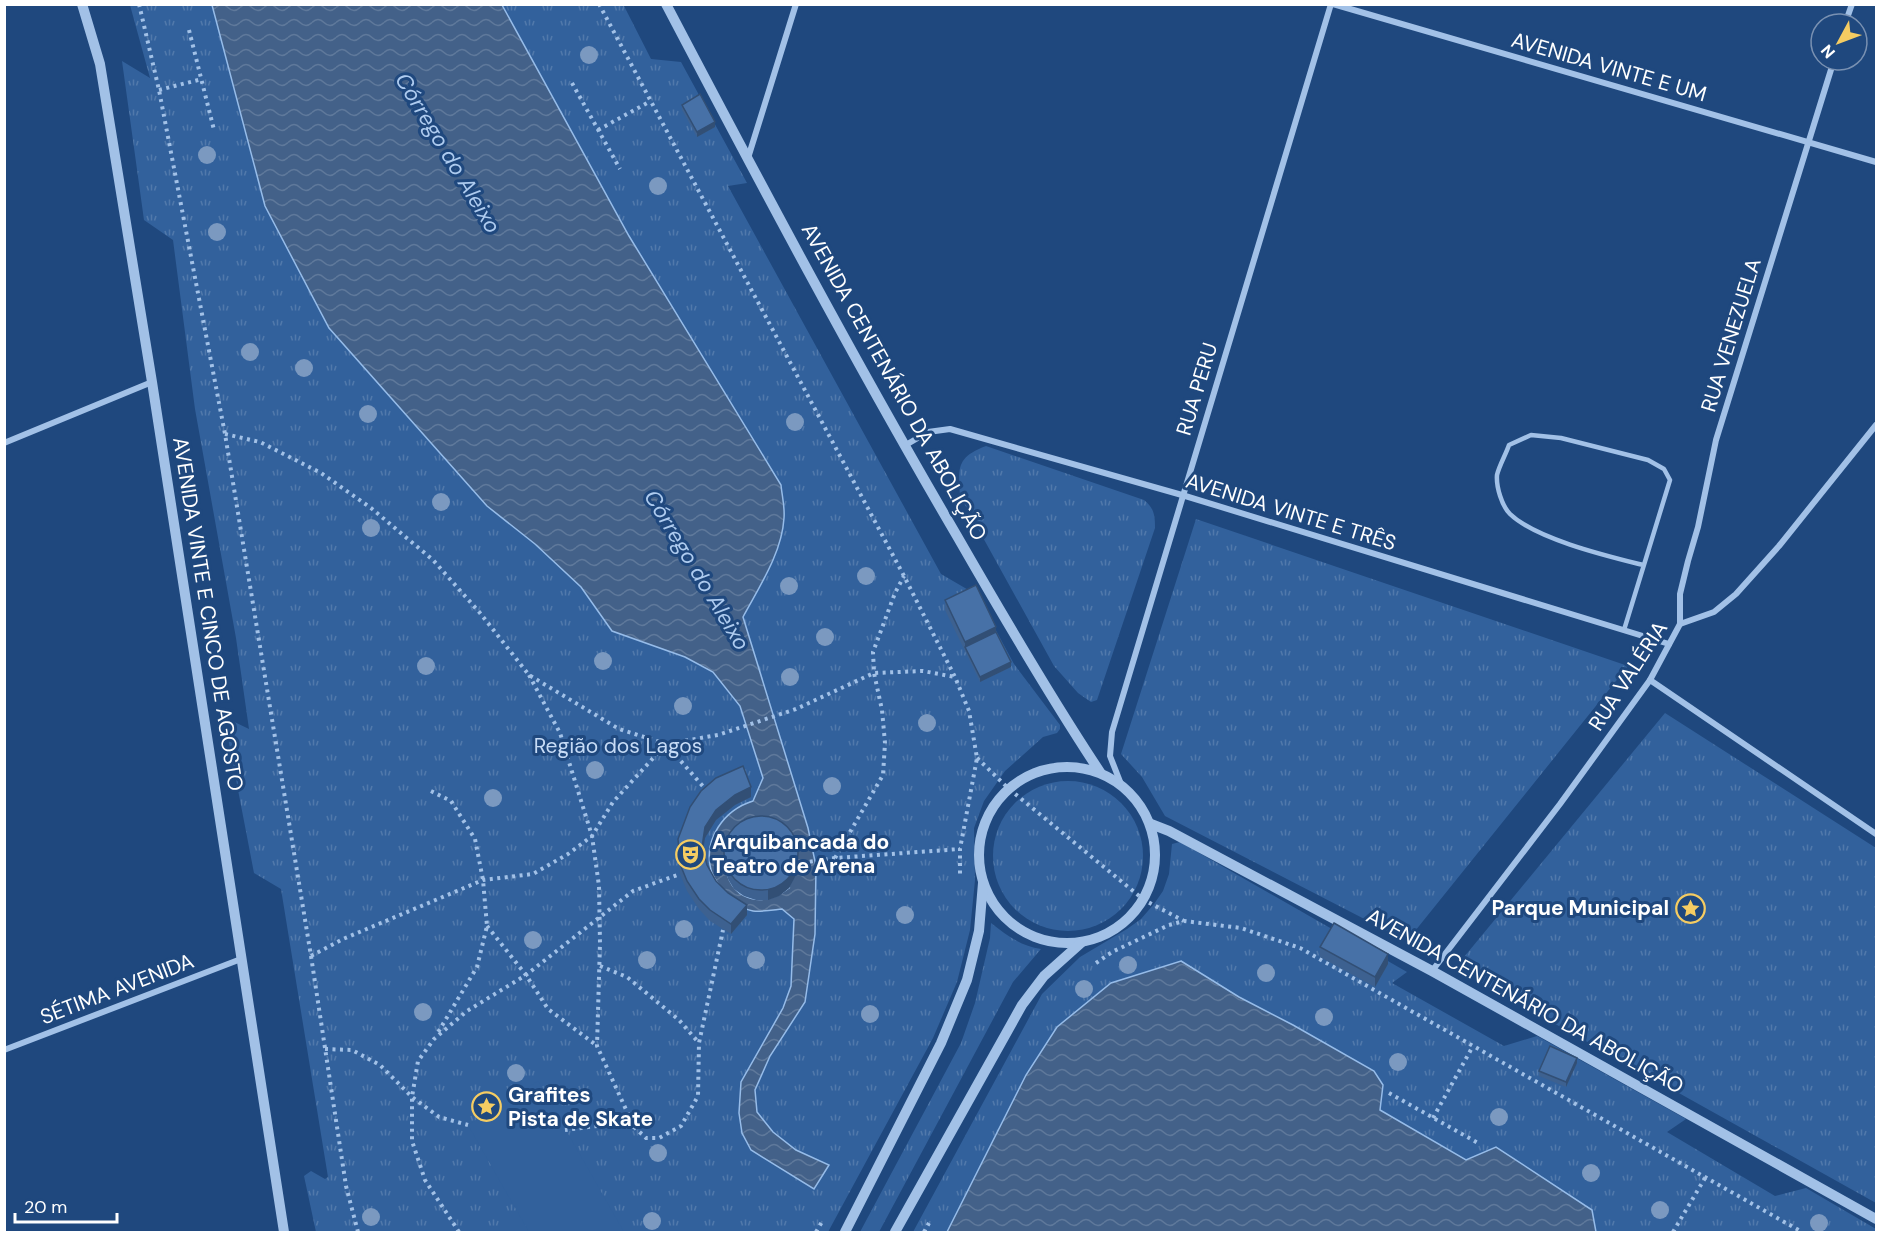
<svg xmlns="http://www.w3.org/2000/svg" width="1881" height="1237" viewBox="0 0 1881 1237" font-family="'DM Sans',sans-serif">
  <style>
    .grass { fill: url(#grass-tufts) }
    .pitch { fill: #32619c }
    .water { fill: url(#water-waves); stroke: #96bce9; stroke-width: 1.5; fill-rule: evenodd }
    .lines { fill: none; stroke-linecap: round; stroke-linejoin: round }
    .path { stroke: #a2c1e7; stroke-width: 4; stroke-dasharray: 3 4.5; stroke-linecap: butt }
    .service { stroke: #a2c1e7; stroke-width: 4.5 }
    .minor { stroke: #a2c1e7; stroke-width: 6 }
    .tertiary { stroke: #a2c1e7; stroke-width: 10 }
    .tree { fill: #7b99c0 }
    .wall { fill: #3d6190 }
    .shaded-wall { fill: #324f75 }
    .building { fill: #4771a7; stroke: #324f75; stroke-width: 1.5 }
    .labels { text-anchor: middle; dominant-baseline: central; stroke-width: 6; stroke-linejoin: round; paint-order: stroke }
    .street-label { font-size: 21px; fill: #fff; stroke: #1f487e }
    .park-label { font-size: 21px; fill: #c6dbf6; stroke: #1f487e }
    .poi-label { font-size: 21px; font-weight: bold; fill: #fff; stroke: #1f487e; text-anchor: start }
    .water-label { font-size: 22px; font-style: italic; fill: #aecbef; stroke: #1f487e }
  </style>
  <defs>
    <pattern id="grass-tufts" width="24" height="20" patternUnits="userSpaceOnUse" patternTransform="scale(1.5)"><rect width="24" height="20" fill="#32619c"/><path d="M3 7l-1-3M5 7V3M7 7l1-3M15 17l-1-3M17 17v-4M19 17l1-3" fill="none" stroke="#5179ab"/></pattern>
    <pattern id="water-waves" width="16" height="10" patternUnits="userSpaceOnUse" patternTransform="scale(1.5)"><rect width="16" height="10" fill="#436189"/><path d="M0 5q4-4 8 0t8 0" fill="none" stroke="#5f799b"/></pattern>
  </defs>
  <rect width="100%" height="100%" fill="#1f487e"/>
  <!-- grass -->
  <g class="grass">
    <path d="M623,4L651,59L681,62L747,183L728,186L941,574L977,595L1014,664L1060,725V729L1057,733L1043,737L1005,771L984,801L974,828L975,880L970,930L957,982L933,1038L828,1232H316L304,1176L311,1171L325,1179L328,1177L281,889L254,873L224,717L249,729L236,638L195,409L173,240L144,220L122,61L150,78L130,5Z"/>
    <path d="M986,446L1144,500C1154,508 1155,515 1155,528L1097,700L1091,702L1078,693L1054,666L960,496C958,467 957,457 986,446Z"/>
    <path d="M1196,519L1628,666L1407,941L1165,816L1142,777L1121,754Z"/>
    <path d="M1665,713L1876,848V1203L1455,968Z"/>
    <circle cx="1068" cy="856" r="75"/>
    <path d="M1180,842L1407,972L1392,983L1504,1046L1537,1036L1686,1119L1667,1132L1775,1196L1806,1188L1876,1229V1232H913L1042,994L1080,957L1127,929L1141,919L1154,904L1163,891L1169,874L1172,844Z"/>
    <path d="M991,923C1006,935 1021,946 1041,949L1013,982L879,1232H860L961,1043L975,1003L990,938Z"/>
  </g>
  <!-- pitch -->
  <path class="pitch" d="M538,1081L624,1232H529L468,1125Z"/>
  <!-- water -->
  <g class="water">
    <path d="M212,5H502L629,236L781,485C782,496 785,507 784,518C782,553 759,587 743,617L808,828L816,866L815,934L805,1002L770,1056L755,1090L757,1112L773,1132L796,1150L829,1165L814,1189L751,1150L742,1133L739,1113L741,1082L783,1008L791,986L794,919L782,909C773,910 762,912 753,911C744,910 736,903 730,897C723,890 713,879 711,870C703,839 724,810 753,801L763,778L740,706L713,672L685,657L612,631L581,587L535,544L487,506L329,328L265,206ZM725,855L789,888C757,913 723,895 725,855Z"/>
    <path d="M1181,961L1239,997L1293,1025L1374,1071L1383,1085L1380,1110L1466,1160L1496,1147L1592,1210L1596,1232H947L1026,1075L1057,1027L1111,983Z"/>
  </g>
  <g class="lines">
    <!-- path -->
    <g class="path">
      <path d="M139,4L159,90L225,434L311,956L346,1186L358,1232"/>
      <path d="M599,4L904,576L955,677L969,711L977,758L960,849V875"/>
      <path d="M189,30L214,130"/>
      <path d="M572,83L620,169"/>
      <path d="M159,90L202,79"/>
      <path d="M598,130L649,102"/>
      <path d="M225,434L260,442L321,473L371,508L433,560L480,613L529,675L619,729L666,744L718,735L796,709L874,673L923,671L955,677"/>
      <path d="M529,675L560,733L592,836L599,886L600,943L597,1046L634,1127L605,1125L565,1130"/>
      <path d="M977,758L1008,788L1144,900L1184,921"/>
      <path d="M431,791L451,801L475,839L483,880L487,926L477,967L437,1034"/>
      <path d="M835,858L883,775L885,743L882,710L874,673L873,652L895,593L904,576"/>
      <path d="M795,864L835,858L960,849"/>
      <path d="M487,926L526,975L548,1009L596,1045"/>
      <path d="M311,956L343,939L483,880L533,874L568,854L592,836L613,802L666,744L707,791"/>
      <path d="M1096,963L1112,952L1169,925L1184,921L1241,928L1300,948L1802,1232"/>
      <path d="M600,966L627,977L679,1020L699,1043"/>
      <path d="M325,1049L352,1050L380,1065L412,1097L439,1117L468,1125"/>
      <path d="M1389,1093L1478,1143"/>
      <path d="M1433,1118L1473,1046"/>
      <path d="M634,1127L646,1138H659L681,1126L698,1096L699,1043L723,930"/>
      <path d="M459,1232L425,1180L412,1141V1097L418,1061L434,1039L467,1011L526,975L633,891L680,874"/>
      <path d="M816,1232L823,1220"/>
      <path d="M924,1232L929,1223"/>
      <path d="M1673,1232L1705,1178"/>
    </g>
    <!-- service -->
    <path class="service" d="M1624,630L1670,480L1664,469L1648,460L1561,438L1531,435L1509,445C1506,454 1499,466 1497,475C1496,487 1502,506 1510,514C1536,539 1607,556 1643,565"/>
    <!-- minor -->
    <g class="minor">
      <path d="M1333,4L1876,162"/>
      <path d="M1845,24L1852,4"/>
      <path d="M748,158L796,4"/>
      <path d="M4,443L152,382"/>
      <path d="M904,446L928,432L950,429L1182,495L1669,644"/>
      <path d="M1680,624V594L1688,561L1698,527L1716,440L1834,60"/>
      <path d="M1650,680L1876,834"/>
      <path d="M1121,784L1110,756L1112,732L1331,4"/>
      <path d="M1432,971L1560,804L1650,680L1680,624L1714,612L1736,594L1779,546L1876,425"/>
      <path d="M4,1050L241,959"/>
    </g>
    <!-- tertiary -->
    <g class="tertiary">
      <path d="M82,4L100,64L152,382L284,1232"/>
      <path d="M666,4C760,183 855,362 957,536C1003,616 1049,695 1100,772"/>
      <circle cx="1067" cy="855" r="88"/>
      <path d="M1151,824L1169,831L1432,971L1876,1219"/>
      <path d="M845,1232L941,1043L967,980L979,931L983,883"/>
      <path d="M895,1232L1022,1005L1044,976L1082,942"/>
    </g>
  </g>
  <!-- trees -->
  <g class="tree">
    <circle cx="589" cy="55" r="9"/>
    <circle cx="207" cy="155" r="9"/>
    <circle cx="658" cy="186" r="9"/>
    <circle cx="217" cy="232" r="9"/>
    <circle cx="250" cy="352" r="9"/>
    <circle cx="304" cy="368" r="9"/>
    <circle cx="368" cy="414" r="9"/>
    <circle cx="795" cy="422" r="9"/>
    <circle cx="441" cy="502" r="9"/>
    <circle cx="371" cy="528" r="9"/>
    <circle cx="866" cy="576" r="9"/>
    <circle cx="789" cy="586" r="9"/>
    <circle cx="825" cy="637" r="9"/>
    <circle cx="603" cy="661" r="9"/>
    <circle cx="426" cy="666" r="9"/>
    <circle cx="790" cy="677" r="9"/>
    <circle cx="683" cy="706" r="9"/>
    <circle cx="927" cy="723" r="9"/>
    <circle cx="595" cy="770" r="9"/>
    <circle cx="832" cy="786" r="9"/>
    <circle cx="493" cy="798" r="9"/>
    <circle cx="905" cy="915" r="9"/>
    <circle cx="684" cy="929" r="9"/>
    <circle cx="533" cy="940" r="9"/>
    <circle cx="647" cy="960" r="9"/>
    <circle cx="756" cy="960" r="9"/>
    <circle cx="1128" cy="965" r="9"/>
    <circle cx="1266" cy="973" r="9"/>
    <circle cx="1084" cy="989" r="9"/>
    <circle cx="423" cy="1012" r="9"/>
    <circle cx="870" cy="1014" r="9"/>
    <circle cx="1324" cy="1017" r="9"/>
    <circle cx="1398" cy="1062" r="9"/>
    <circle cx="516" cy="1073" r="9"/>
    <circle cx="1499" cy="1117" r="9"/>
    <circle cx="658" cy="1153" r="9"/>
    <circle cx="1591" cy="1173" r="9"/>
    <circle cx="1660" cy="1210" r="9"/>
    <circle cx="371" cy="1217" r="9"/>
    <circle cx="652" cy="1221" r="9"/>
    <circle cx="1819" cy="1223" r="9"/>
  </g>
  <!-- wall -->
  <g class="wall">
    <path d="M682,105L715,127L697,137L682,110Z"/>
    <path d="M945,600L996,632L1011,667L980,682L945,610Z"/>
    <path d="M751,787V797L735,805L716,820L705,838L703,851L707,865L716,881L747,915L731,934L710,921L699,909L687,891L680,874L678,839Z"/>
    <path d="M725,845L798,866L795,877L789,888L779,896L768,900H756L744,896L734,889L728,879L724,867Z"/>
    <path d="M1320,947L1388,964L1375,987L1320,957Z"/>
    <path d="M1577,1063L1566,1087L1539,1076V1071Z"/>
  </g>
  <!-- shaded-wall -->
  <g class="shaded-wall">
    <path d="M715,122V127L697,137V132Z"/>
    <path d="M996,627V637L965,647V652V642Z"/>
    <path d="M1011,662V667L980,682V677Z"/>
    <path d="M751,787V797L735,805L716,820L705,838L702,858V847L705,827L716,810L735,795Z"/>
    <path d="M798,855V866L795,877L789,888L779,896L768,900V890Z"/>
    <path d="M747,905V915L731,934V924Z"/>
    <path d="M1388,954V964L1375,987V977Z"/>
    <path d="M1577,1058V1063L1566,1087V1082Z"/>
  </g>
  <!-- building -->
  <g class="building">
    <path d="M700,94L715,122L697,132L682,105Z"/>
    <path d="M976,585L996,627L965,642L945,600Z"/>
    <path d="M996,632L1011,662L980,677L965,647Z"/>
    <path d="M743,766L751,787L735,795L716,810L705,827L702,847L707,865L716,881L728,893L747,905L731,924L710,910L699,899L687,881L680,864L678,839L690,807L701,791L716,778Z"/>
    <circle cx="761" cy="853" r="37"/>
    <path d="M1334,923L1388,954L1375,977L1320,947Z"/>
    <path d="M1550,1046L1577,1058L1566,1082L1539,1071Z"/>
  </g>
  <!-- icons -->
  <defs>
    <symbol id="theatre-ring" viewBox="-11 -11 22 22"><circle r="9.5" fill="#1f487e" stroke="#f5cc62" stroke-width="1.5"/><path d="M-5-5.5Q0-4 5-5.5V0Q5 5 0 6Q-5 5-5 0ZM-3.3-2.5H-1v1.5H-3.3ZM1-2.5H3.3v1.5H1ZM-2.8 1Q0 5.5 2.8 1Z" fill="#f5cc62"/></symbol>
    <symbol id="sight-ring" viewBox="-11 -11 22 22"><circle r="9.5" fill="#1f487e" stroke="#f5cc62" stroke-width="1.5"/><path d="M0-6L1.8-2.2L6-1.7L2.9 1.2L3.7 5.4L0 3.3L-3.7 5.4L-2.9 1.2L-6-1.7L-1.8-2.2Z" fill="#f5cc62"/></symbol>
  </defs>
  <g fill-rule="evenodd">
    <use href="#theatre-ring" x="674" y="838" width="33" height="33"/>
    <use href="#sight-ring" x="1674" y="892" width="33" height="33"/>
    <use href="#sight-ring" x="470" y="1090" width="33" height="33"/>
  </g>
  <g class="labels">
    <!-- street labels -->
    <g class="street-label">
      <text transform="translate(1609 67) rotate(16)">AVENIDA VINTE E UM</text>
      <text transform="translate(1731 335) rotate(-73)">RUA VENEZUELA</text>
      <text transform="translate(894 382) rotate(61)">AVENIDA CENTENÁRIO DA ABOLIÇÃO</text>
      <text transform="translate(1197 389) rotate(-73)">RUA PERU</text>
      <text transform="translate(1291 512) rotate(17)">AVENIDA VINTE E TRÊS</text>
      <text transform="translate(208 614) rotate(81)">AVENIDA VINTE E CINCO DE AGOSTO</text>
      <text transform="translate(1628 676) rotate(-57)">RUA VALÉRIA</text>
      <text transform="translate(117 989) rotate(-21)">SÉTIMA AVENIDA</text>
      <text transform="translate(1525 1001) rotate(29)">AVENIDA CENTENÁRIO DA ABOLIÇÃO</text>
    </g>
    <!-- park labels -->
    <g class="park-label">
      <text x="618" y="746">Região dos Lagos</text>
    </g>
    <!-- poi labels -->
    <g class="poi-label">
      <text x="712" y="842">Arquibancada do<tspan x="712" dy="24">Teatro de Arena</tspan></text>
      <text x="1669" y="908" text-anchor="end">Parque Municipal</text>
      <text x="508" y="1095">Grafites<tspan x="508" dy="24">Pista de Skate</tspan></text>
    </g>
    <!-- water labels -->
    <g class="water-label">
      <text transform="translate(448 153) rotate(59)">Córrego do Aleixo</text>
      <text transform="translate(697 570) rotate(59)">Córrego do Aleixo</text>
    </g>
  </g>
  <!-- border -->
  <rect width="1881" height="1237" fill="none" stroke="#ffffff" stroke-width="12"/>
  <!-- north arrow -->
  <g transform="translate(1839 42) rotate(229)"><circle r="28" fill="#1f487e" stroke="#7991b2" stroke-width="1.5"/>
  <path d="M0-4.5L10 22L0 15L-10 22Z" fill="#f5cc62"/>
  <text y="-9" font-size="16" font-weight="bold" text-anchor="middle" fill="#ffffff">N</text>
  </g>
  <!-- scale -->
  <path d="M15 1213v9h102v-9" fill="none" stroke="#ffffff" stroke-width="3"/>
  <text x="24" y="1213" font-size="18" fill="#ffffff" stroke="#1f487e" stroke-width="4.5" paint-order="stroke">20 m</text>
</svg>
